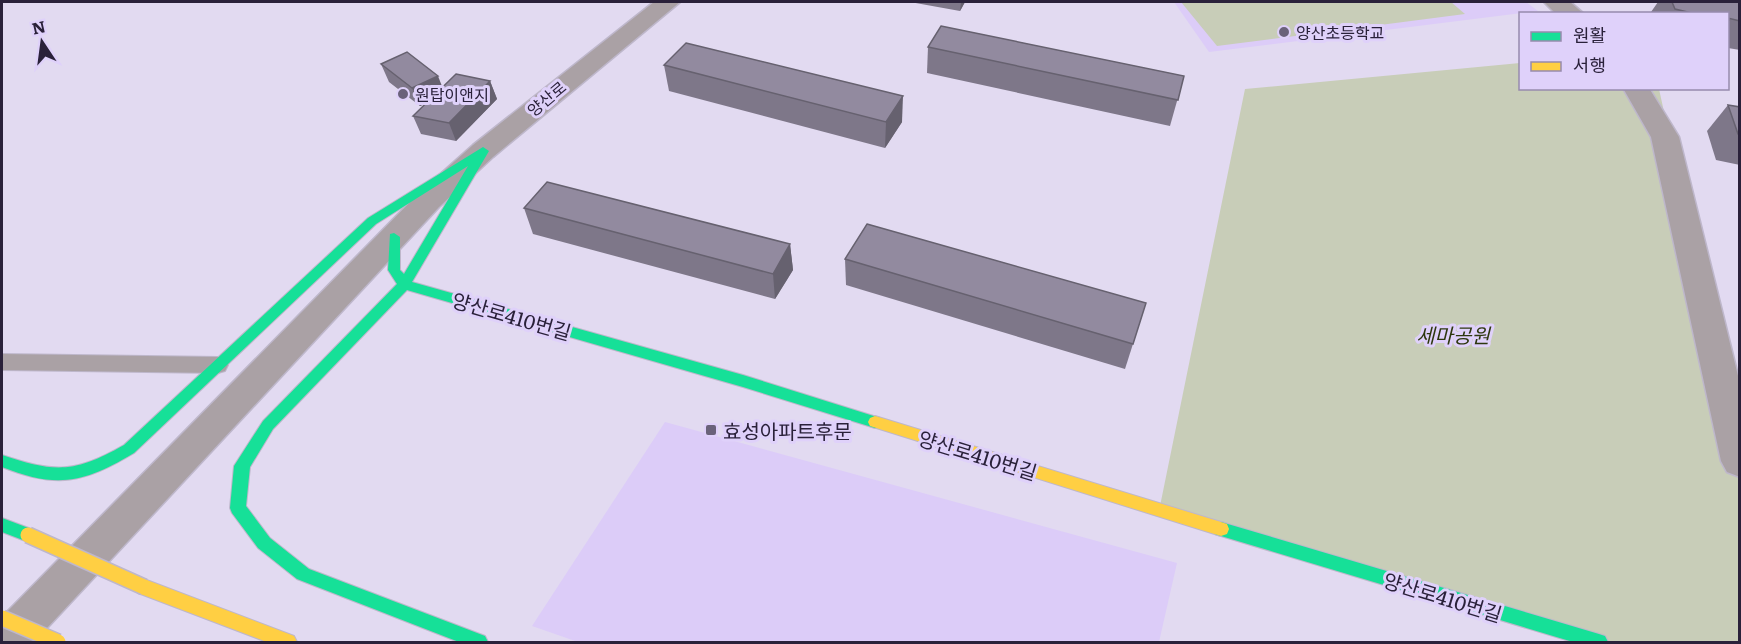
<svg xmlns="http://www.w3.org/2000/svg" width="1741" height="644" viewBox="0 0 1741 644" font-family="Literata,'Noto Sans KR',serif">
  <style>
    .built { fill: #dcccf8 }
    .green { fill: #c8cdb8 }
    .lines { fill: none; stroke-linecap: round; stroke-linejoin: round }
    .lane-casing { stroke: #beb7cb; stroke-width: 2 }
    .street-casing { stroke: #beb7cb; stroke-width: 3 }
    .fast-casing { stroke: #beb7cb; stroke-width: 2 }
    .slow-casing { stroke: #beb7cb; stroke-width: 2 }
    .lane { fill: #aaa1a5; fill-rule: evenodd }
    .street { fill: #aaa1a5; fill-rule: evenodd }
    .fast { fill: #16e098; fill-rule: evenodd }
    .slow { fill: #ffcf43; fill-rule: evenodd }
    .slow-bridge-casing { stroke: #beb7cb; stroke-width: 18; stroke-linecap: butt }
    .slow-bridge { stroke: #ffcf43; stroke-width: 15 }
    .wall { fill: #7e7789 }
    .shaded-wall { fill: #66616f }
    .building { fill: #928a9f; stroke: #66616f; stroke-width: 1.5 }
    .poi-dot { fill: #6a627a; stroke: #dfd1fa; stroke-width: 2 }
    .labels { text-anchor: middle; dominant-baseline: central; stroke-width: 6; stroke-linejoin: round; paint-order: stroke }
    .far-poi-label { font-size: 16px; fill: #2a213a; stroke: #dfd1fa; text-anchor: start }
    .far-street-label { font-size: 16px; fill: #2a213a; stroke: #dfd1fa }
    .street-label { font-size: 20px; fill: #2a213a; stroke: #dfd1fa }
    .park-label { font-size: 20px; font-style: italic; fill: #2d370e; stroke: #dfd1fa }
    .poi-label { font-size: 20px; fill: #2a213a; stroke: #dfd1fa; text-anchor: start }
  </style>
  <rect width="100%" height="100%" fill="#e2daf1"/>
  <!-- built -->
  <g class="built">
    <path d="M1174,2H1526L1538,11L1209,52Z"/>
    <path d="M665,422L1177,563L1159,642H578L532,626Z"/>
  </g>
  <!-- green -->
  <g class="green">
    <path d="M1181,2H1451L1465,14L1217,46Z"/>
    <path d="M1520,63V88L1659,89L1739,452V642H1599L1159,511L1245,89Z"/>
  </g>
  <g class="lines">
    <defs>
      <path id="lane" d="M2,354L218,357L225,359L228,365L225,371L218,373L2,370Z"/>
      <g id="street">
        <path d="M654,2H680L493,157L439,207L34,642H2V617L419,193L473,145Z"/>
        <path d="M1544,2H1570L1584,14H1556Z"/>
        <path d="M1623,88H1649L1679,137L1740,384V477L1727,472L1721,461L1651,137Z"/>
      </g>
      <g id="fast">
        <path d="M483,147L489,151L412,282L743,375L880,418L882,422L880,426L875,428L743,387L407,290L273,429L250,467L246,506L270,538L309,569L485,636L488,642H459L297,579L258,548L232,513L230,508L234,466L263,421L397,284L388,270L390,234L394,233L400,237V270L404,274L468,166L376,224L134,453C84,483 57,489 2,467V455C55,473 75,473 124,445L368,218Z"/>
        <path d="M2,518L34,530L36,535L34,540L28,542L2,532Z"/>
        <path d="M1221,522L1599,634L1605,636L1608,642H1573L1221,536L1215,534L1213,529L1215,524Z"/>
      </g>
      <g id="slow">
        <path d="M875,416L1221,522L1227,524L1229,529L1227,534L1221,536L870,426L868,422L870,418Z"/>
        <path d="M144,579L294,636L297,642H267L138,593L136,587L138,581Z"/>
      </g>
    </defs>
    <!-- lane casing -->
    <use href="#lane" class="lane-casing"/>
    <!-- street casing -->
    <use href="#street" class="street-casing"/>
    <!-- fast casing -->
    <use href="#fast" class="fast-casing"/>
    <!-- slow casing -->
    <use href="#slow" class="slow-casing"/>
    <!-- lane -->
    <use href="#lane" class="lane"/>
    <!-- street -->
    <use href="#street" class="street"/>
    <!-- fast -->
    <use href="#fast" class="fast"/>
    <!-- slow -->
    <use href="#slow" class="slow"/>
    <defs>
      <g id="slow-bridge">
        <path d="M28,535L144,587"/>
        <path d="M2,618L58,642"/>
      </g>
    </defs>
    <!-- slow-bridge casing -->
    <use href="#slow-bridge" class="slow-bridge-casing"/>
    <!-- slow-bridge -->
    <use href="#slow-bridge" class="slow-bridge"/>
  </g>
  <!-- wall -->
  <g class="wall">
    <path d="M910,2H965L960,11Z"/>
    <path d="M1658,2H1740V50L1728,48V14H1651V12Z"/>
    <path d="M928,47L1184,76L1170,126L927,73Z"/>
    <path d="M381,64L442,87L490,81L497,99L456,141L421,134L413,116L425,104L420,106L389,82Z"/>
    <path d="M664,65L902,122L885,148L669,91Z"/>
    <path d="M1728,105L1740,107V165L1716,160L1707,131Z"/>
    <path d="M524,208L790,244L793,270L775,299L533,234Z"/>
    <path d="M845,259L1146,303L1125,369L846,285Z"/>
  </g>
  <!-- shaded-wall -->
  <g class="shaded-wall">
    <path d="M961,2H965L960,11Z"/>
    <path d="M438,76L445,94L420,106L412,88Z"/>
    <path d="M490,81L497,99L456,141L449,123Z"/>
    <path d="M903,96L902,122L885,148L886,122Z"/>
    <path d="M790,244L793,270L775,299L773,274Z"/>
  </g>
  <!-- building -->
  <g class="building">
    <path d="M1672,2H1740V21L1728,18L1729,20H1728V14H1696L1675,9Z"/>
    <path d="M941,26L1184,76L1178,100L928,47Z"/>
    <path d="M686,43L903,96L886,122L664,65Z"/>
    <path d="M407,52L438,76L412,88L381,64Z"/>
    <path d="M456,74L490,81L449,123L413,116Z"/>
    <path d="M1728,105L1740,107V134H1738Z"/>
    <path d="M547,182L790,244L773,274L524,208Z"/>
    <path d="M867,224L1146,303L1133,344L845,259Z"/>
  </g>
  <!-- markers -->
  <g class="poi-dot">
    <circle cx="1284" cy="32" r="6"/>
    <circle cx="403" cy="94" r="6"/>
    <rect x="705" y="424" width="12" height="12" rx="3"/>
  </g>
  <g class="labels">
    <!-- far-poi labels -->
    <g class="far-poi-label">
      <text x="1296" y="32">양산초등학교</text>
      <text x="415" y="94">원탑이앤지</text>
    </g>
    <!-- far-street labels -->
    <g class="far-street-label">
      <text transform="translate(546 98) rotate(-40)">양산로</text>
    </g>
    <!-- street labels -->
    <g class="street-label">
      <text transform="translate(512 315) rotate(16)">양산로410번길</text>
      <text transform="translate(978 454) rotate(17)">양산로410번길</text>
      <text transform="translate(1443 596) rotate(17)">양산로410번길</text>
    </g>
    <!-- park labels -->
    <g class="park-label">
      <text x="1453" y="334">세마공원</text>
    </g>
    <!-- poi labels -->
    <g class="poi-label">
      <text x="723" y="430">효성아파트후문</text>
    </g>
  </g>
  <!-- border -->
  <rect width="1741" height="644" fill="none" stroke="#2a213a" stroke-width="6"/>
  <!-- legend -->
  <rect x="1519" y="12" width="210" height="78" fill="#dfd1fa" stroke="#978bad" stroke-width="1.5"/>
  <rect x="1531" y="32" width="30" height="9" fill="#16e098" stroke="#978bad" stroke-width="1.5"/>
  <text x="1573" y="42" font-size="18" fill="#2a213a">원활</text>
  <rect x="1531" y="62" width="30" height="9" fill="#ffcf43" stroke="#978bad" stroke-width="1.5"/>
  <text x="1573" y="72" font-size="18" fill="#2a213a">서행</text>
  <!-- north arrow -->
  <g transform="translate(42 42) rotate(347)" stroke="#dfd1fa" stroke-width="4.5" paint-order="stroke">
  <path d="M0-4.5L10 22L0 15L-10 22Z" fill="#2a213a"/>
  <text y="-9" font-size="16" font-weight="bold" text-anchor="middle" fill="#2a213a">N</text>
  </g>
</svg>
